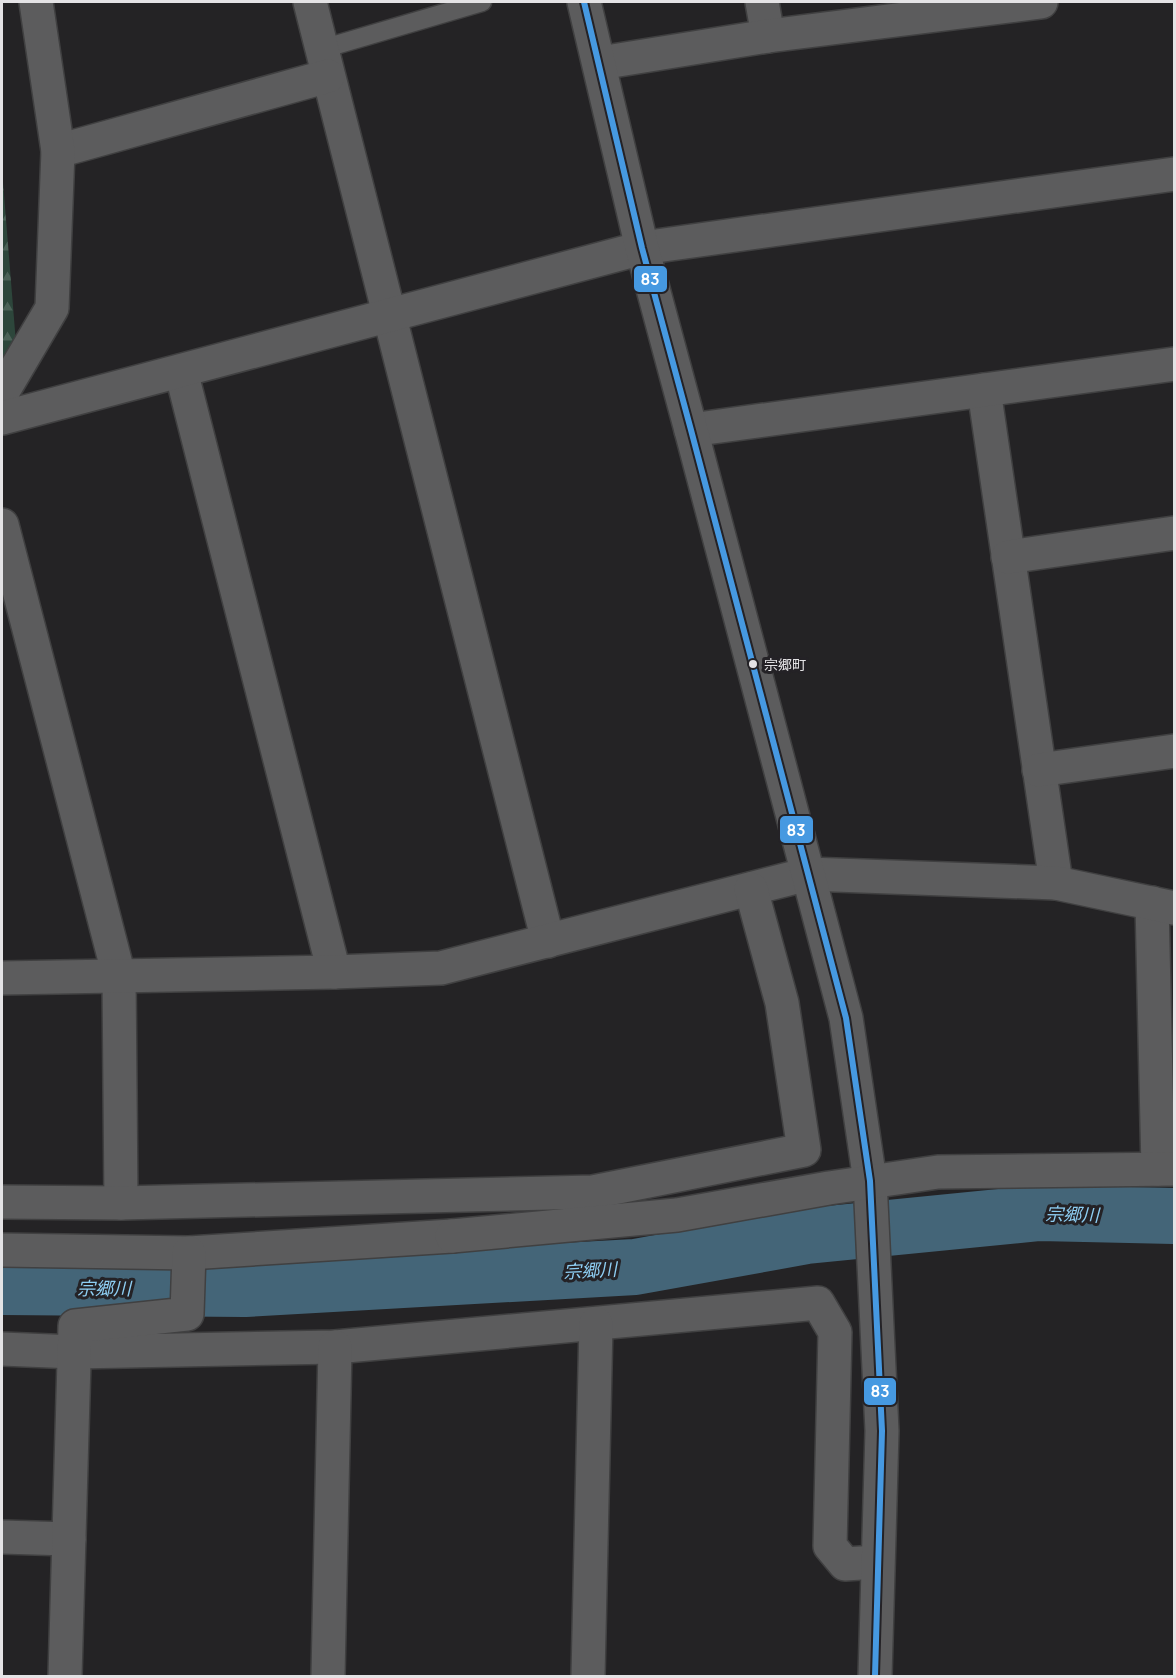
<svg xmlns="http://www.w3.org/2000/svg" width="1176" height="1678" viewBox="0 0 1176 1678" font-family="Manrope,'Noto Sans JP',sans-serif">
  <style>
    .forest { fill: url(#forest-firs) }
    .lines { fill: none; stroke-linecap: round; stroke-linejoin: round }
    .river { stroke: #446578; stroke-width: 56 }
    .service-casing { stroke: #404041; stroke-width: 21 }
    .minor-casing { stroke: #404041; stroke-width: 36 }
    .tertiary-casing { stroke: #404041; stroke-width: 36 }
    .service { stroke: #5c5c5d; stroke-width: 18 }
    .minor { stroke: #5c5c5d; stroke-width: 33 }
    .tertiary { stroke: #5c5c5d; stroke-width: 33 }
    .bus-1-casing { stroke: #242226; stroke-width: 10 }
    .bus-1 { stroke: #4699e1; stroke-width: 6 }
    .bus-dot { fill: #e4e3e5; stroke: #242226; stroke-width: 2 }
    .labels { text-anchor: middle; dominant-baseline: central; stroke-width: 6; stroke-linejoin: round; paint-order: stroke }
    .bus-label { font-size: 14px; fill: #e4e3e5; stroke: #242226; text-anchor: start }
    .water-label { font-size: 18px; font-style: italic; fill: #8ecef3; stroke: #242226 }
    .line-badge { stroke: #242226; stroke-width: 2 }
    .badge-label { font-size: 16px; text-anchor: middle; font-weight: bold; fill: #fff }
  </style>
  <defs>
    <pattern id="forest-firs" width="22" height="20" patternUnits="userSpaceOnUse" patternTransform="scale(1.5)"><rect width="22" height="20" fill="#2d463b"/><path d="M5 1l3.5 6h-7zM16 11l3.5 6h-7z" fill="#4b6157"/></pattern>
  </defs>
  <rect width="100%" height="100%" fill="#242325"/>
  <!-- forest -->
  <path class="forest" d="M2,170L17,356L2,368Z"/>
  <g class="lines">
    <!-- river -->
    <path class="river" d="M2,1287L245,1289L635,1267L807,1236L1040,1213L1174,1216"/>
    <defs>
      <path id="service" d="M322,49L482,2"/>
      <g id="minor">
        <path d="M310,2L548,941"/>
        <path d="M762,2L768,36"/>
        <path d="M600,63L768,36L1041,2"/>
        <path d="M58,151L328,76"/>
        <path d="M181,371L334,972"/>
        <path d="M984,390L1056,883"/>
        <path d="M2,393L52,308L58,151L36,2"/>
        <path d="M2,418L642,248L1174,174"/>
        <path d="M691,430L1174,364"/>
        <path d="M2,525L119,976L121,1203"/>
        <path d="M1008,557L1174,533"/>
        <path d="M1039,770L1174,751"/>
        <path d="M1152,903L1158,1169"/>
        <path d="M2,978L334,972L441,968L808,874L1056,883L1174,908"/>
        <path d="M2,1202L121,1203L593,1192L804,1150L782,1003L751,889"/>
        <path d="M2,1250L189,1253L452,1236"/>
        <path d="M2,1349L75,1352L335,1347L818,1303L835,1332L830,1546L845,1564L877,1562"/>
        <path d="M2,1537L69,1539"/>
        <path d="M65,1676L75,1326L187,1314L189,1253"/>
        <path d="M328,1676L335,1347"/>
        <path d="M588,1676L596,1324"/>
      </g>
      <g id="tertiary">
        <path d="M584,2L642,248L691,430L846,1018L870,1181L882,1431L875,1676"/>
        <path d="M452,1236L677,1215L829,1188L938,1172L1174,1169"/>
      </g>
    </defs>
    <!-- service casing -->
    <use href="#service" class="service-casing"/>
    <!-- minor casing -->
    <use href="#minor" class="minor-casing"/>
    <!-- tertiary casing -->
    <use href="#tertiary" class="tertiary-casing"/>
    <!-- service -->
    <use href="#service" class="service"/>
    <!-- minor -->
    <use href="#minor" class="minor"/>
    <!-- tertiary -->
    <use href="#tertiary" class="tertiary"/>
    <defs>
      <path id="bus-1" d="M584,2L642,248L691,430L846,1018L870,1181L882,1431L875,1676"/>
    </defs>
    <!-- bus-1 casing -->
    <use href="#bus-1" class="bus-1-casing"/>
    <!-- bus-1 -->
    <use href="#bus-1" class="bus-1"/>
  </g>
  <!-- markers -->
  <circle class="bus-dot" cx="753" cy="664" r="5"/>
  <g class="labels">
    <!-- bus labels -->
    <g class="bus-label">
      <text x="764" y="664">宗郷町</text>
    </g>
    <!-- water labels -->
    <g class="water-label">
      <text transform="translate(1072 1214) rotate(1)">宗郷川</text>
      <text transform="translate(590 1270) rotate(-3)">宗郷川</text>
      <text x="104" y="1288">宗郷川</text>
    </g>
  </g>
  <g class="line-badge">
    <rect x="633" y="265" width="35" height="28" rx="6" fill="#4699e1"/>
    <rect x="779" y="815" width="35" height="29" rx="6" fill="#4699e1"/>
    <rect x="863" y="1377" width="34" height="29" rx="6" fill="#4699e1"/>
  </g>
  <g class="badge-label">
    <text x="650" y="285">83</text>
    <text x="796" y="836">83</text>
    <text x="880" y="1397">83</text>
  </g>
  <!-- border -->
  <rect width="1176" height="1678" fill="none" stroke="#e4e3e5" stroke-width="6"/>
</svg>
